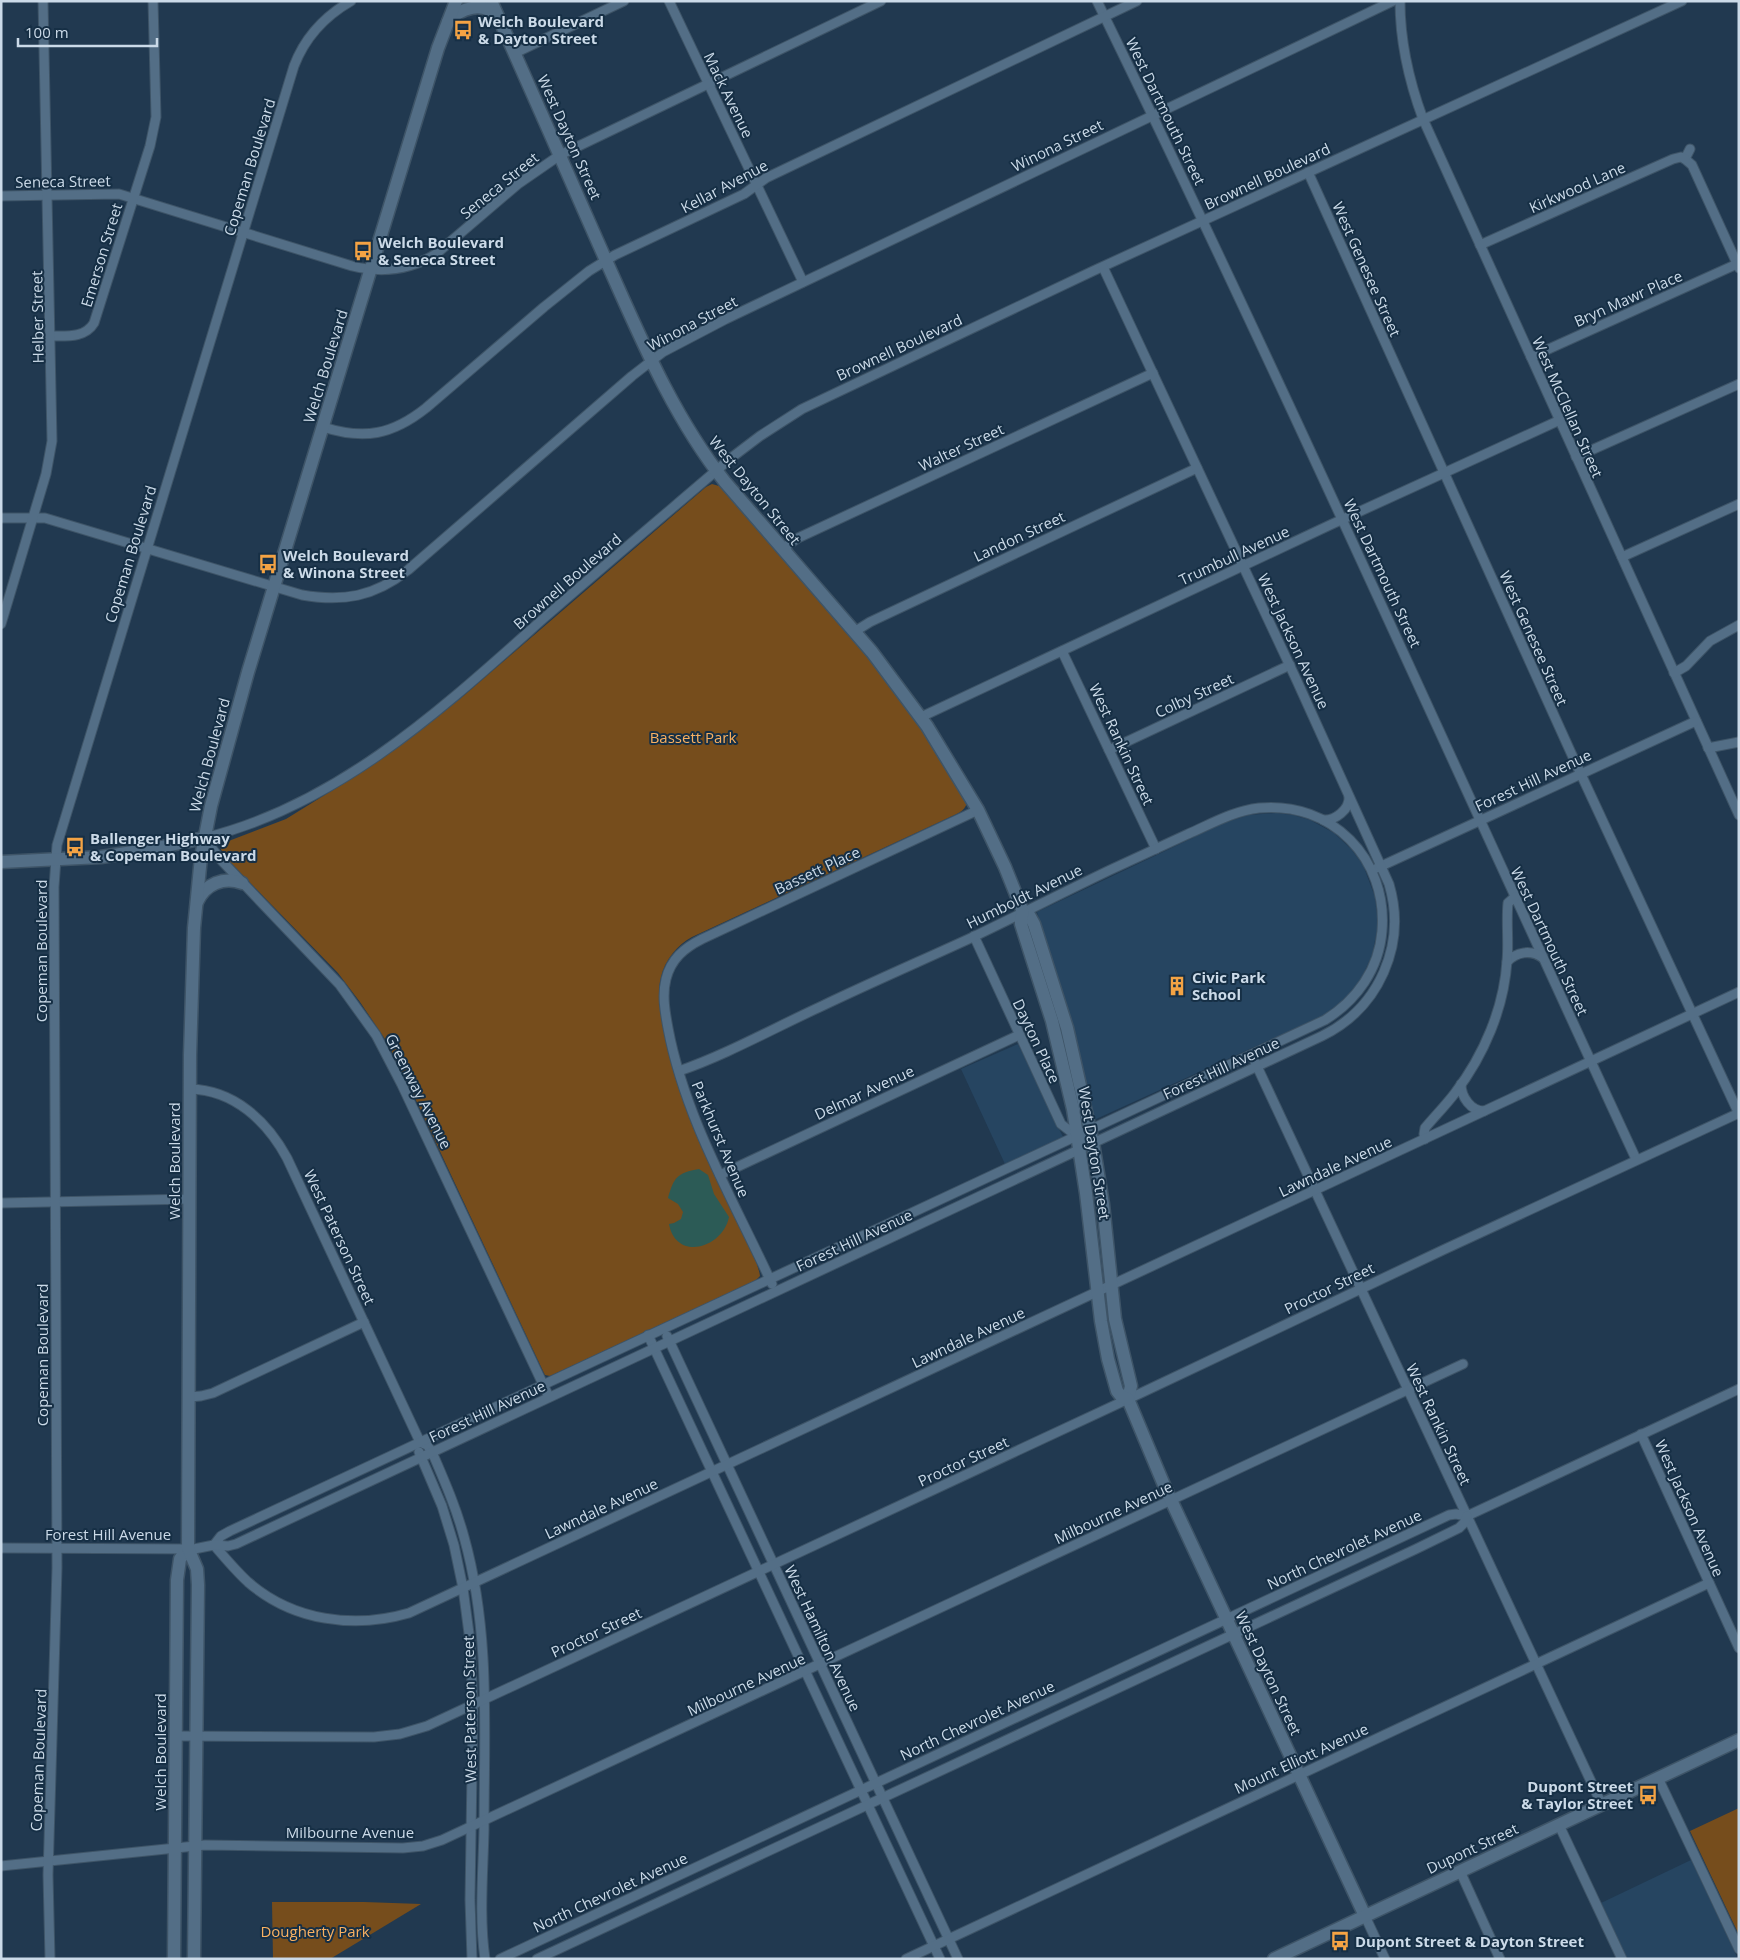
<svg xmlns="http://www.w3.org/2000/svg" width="1740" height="1960" viewBox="0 0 1740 1960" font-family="'Open Sans',sans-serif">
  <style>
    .built { fill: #264561 }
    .green { fill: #764d1c }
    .water { fill: #2c5b56 }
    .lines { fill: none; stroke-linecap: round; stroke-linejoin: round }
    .street-casing { stroke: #3e5467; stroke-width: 11 }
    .secondary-casing { stroke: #3e5467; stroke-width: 15 }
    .street { stroke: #536e86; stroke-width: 9 }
    .secondary { stroke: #536e86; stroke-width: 12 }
    .labels { text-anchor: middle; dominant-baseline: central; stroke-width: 4; stroke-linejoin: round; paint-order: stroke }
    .poi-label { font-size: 15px; font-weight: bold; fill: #cbdae8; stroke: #162f45; text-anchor: start }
    .street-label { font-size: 15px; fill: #cbdae8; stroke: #162f45 }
    .park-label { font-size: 15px; fill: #f9b162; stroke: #162f45 }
  </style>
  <rect width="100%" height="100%" fill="#213950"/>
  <!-- built -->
  <g class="built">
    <path d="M1276,813L1293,815L1310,820L1334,833L1351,849L1363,865L1375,897L1378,925L1372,955L1362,977L1354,990L1343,1001L1322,1016L1096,1119L1093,1117L1074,1036L1058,979L1037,912L1224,823L1249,815Z"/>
    <path d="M1018,1044L1063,1137L1005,1164L961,1069Z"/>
    <path d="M1691,1860L1738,1959H1627L1601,1903Z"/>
  </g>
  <!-- green -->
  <g class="green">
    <path d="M712,484L719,486L723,490L872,661L920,725L967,802C965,812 956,814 948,818L692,937C677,945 665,960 661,977C657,993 660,1010 663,1026C674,1090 702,1149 730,1206C738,1223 758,1259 760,1276L755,1281L550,1376L545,1375L543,1371L414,1096L387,1042L360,1002L338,973L224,856L220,847L226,842L286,819L357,775L412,737L461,698L706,487Z"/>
    <path d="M1739,1808V1935L1690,1831Z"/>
    <path d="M272,1902H364L421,1904L330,1959H273Z"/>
  </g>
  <!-- water -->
  <path class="water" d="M699,1169L708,1175L714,1194L729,1217C723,1248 676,1262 669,1224L674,1223L681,1219L683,1212L678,1204L668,1198C674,1177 677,1173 699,1169Z"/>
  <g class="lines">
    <defs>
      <g id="street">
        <path d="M669,1L803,282"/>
        <path d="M1097,1C1284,384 1457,773 1636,1159"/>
        <path d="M1400,1C1400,42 1409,81 1423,119L1739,815"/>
        <path d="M515,53L624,1"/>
        <path d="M1690,149L1685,159L1692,165L1739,268"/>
        <path d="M1308,172L1572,755L1739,1114"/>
        <path d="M1,196L119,194L352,266C381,273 410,270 436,254L518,184L560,155L881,1"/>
        <path d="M1480,245L1673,159L1681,157L1685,159"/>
        <path d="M51,336C67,336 85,338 94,323L150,146L156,117L153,1"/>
        <path d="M1531,357L1737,264"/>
        <path d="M323,427C364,440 392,435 426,408L544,307L589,271L615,255L744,194L766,178L1137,1"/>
        <path d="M1576,457L1739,384"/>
        <path d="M1,518H45L302,595C343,602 374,597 408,570L632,376L663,352L726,319L1393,1"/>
        <path d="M782,549L798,538L1153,373"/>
        <path d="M1622,557L1739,504"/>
        <path d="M1,624L46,474L52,441L43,1"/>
        <path d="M854,632L870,622L1197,468"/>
        <path d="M1062,651L1156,849"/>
        <path d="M1674,673L1686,666L1710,641L1739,625"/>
        <path d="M921,717L1330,525L1560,420"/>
        <path d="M1708,748L1739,742"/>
        <path d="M1109,750L1290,665"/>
        <path d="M1323,820C1335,821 1350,809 1349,797"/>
        <path d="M1377,868L1696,721"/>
        <path d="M974,936L1061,1124L1070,1131L1093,1143"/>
        <path d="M1507,962C1516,952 1531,949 1543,958"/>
        <path d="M1255,1062L1602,1805"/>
        <path d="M1461,1084C1461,1097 1471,1111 1484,1111"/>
        <path d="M190,1089C234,1090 267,1121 287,1158L420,1442L427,1445L432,1452C444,1480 456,1507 464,1537C491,1633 484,1732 484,1830C483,1873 479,1917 485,1959"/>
        <path d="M1425,1139L1424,1134L1425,1128C1435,1116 1446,1105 1455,1093C1484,1055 1504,1008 1507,961C1509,942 1506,922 1508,903L1515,897"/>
        <path d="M720,1175L1019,1035"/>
        <path d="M1,1203L190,1199"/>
        <path d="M772,1284C734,1201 685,1119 668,1028C665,1012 662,995 666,979C671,959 684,948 702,939L978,810"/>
        <path d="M648,1335L940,1959"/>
        <path d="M667,1336L958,1959"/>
        <path d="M189,1397L201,1396L213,1393L364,1322"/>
        <path d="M549,1397L402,1085L376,1035L340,985L221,860L204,838C339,805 444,707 544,618C606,564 669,511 731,458L760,436L802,409L1093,271L1682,1"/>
        <path d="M1641,1434L1739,1648"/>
        <path d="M419,1452L442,1506L454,1545L463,1588L470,1641L473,1705L470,1900L472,1959"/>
        <path d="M214,1545L221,1536L230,1531L1325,1020C1357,1000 1379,969 1382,931C1388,859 1332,801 1259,808C1233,811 1211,824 1188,834C1162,846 1136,858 1110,870C1064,892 1019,915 973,937C923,960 872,982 822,1006C776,1027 726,1055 679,1071"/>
        <path d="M214,1545C225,1558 236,1571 248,1582C293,1621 354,1629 409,1613L1739,992"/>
        <path d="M1,1548L194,1549L214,1545L228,1546L236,1544L1322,1036C1379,1008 1407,945 1389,884L1297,681L1103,267"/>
        <path d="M176,1736L374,1737L400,1734L427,1726L1141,1393L1443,1250L1739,1113"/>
        <path d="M1658,1778L1739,1949"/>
        <path d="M1559,1825L1622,1959"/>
        <path d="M1,1866L205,1845L403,1848L423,1846L442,1840L1463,1364"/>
        <path d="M1460,1871L1500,1959"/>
        <path d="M1365,1916L1385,1959"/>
        <path d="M50,1959L48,1875L57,1568L54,887L57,845L294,66C305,37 325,16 351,1"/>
        <path d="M500,1959L1449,1515L1456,1514L1467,1516L1739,1389"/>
        <path d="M537,1959L1416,1549L1459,1528L1464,1523L1467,1516"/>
        <path d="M906,1959L1709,1583"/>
      </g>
      <g id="secondary">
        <path d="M491,1C531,89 569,177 608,265C642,341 673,416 725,482L872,652L927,726L978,810L1005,867L1023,912L1028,913L1034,924L1067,1028L1093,1143L1103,1204L1115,1319L1131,1386L1128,1399L1164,1485L1365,1916"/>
        <path d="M448,22C460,8 484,0 497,17"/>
        <path d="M1,862L101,857L152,849L204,838"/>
        <path d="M197,902C205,884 224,876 242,883"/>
        <path d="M1023,912L1021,919V924L1052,1021L1073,1109L1086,1193L1101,1321L1108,1359L1117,1391L1121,1396L1128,1399"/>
        <path d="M174,1959L177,1580L180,1559L188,1548"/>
        <path d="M194,1959L198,1585L197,1569L188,1548L190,1055L194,928L201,857L211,806L248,672L438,48L456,1"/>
        <path d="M1274,1959L1739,1740"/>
      </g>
    </defs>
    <!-- street casing -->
    <use href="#street" class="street-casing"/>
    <!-- secondary casing -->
    <use href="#secondary" class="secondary-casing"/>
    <!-- street -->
    <use href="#street" class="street"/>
    <!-- secondary -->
    <use href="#secondary" class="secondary"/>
  </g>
  <!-- icons -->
  <defs>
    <symbol id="bus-bare" viewBox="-9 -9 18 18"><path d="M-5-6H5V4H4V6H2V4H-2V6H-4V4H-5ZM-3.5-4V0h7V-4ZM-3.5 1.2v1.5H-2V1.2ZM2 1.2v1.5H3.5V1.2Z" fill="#f4a344" stroke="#162f45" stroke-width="2.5" paint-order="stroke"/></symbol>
    <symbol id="building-bare" viewBox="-9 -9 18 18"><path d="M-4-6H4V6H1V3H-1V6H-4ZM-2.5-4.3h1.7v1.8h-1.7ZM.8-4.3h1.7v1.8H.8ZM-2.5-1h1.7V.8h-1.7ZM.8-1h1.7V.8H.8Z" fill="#f4a344" stroke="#162f45" stroke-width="2.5" paint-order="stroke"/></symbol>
  </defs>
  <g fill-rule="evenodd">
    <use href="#bus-bare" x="449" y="16" width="28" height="28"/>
    <use href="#bus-bare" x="349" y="237" width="28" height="28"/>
    <use href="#bus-bare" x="254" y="550" width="28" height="28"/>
    <use href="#bus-bare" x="61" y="833" width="28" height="28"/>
    <use href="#building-bare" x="1163" y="972" width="28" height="28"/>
    <use href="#bus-bare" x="1634" y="1781" width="28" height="28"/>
    <use href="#bus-bare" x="1326" y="1927" width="28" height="28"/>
  </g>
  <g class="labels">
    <!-- poi labels -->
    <g class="poi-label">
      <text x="478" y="21">Welch Boulevard<tspan x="478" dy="17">&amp; Dayton Street</tspan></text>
      <text x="378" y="242">Welch Boulevard<tspan x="378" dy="17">&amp; Seneca Street</tspan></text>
      <text x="283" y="555">Welch Boulevard<tspan x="283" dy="17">&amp; Winona Street</tspan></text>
      <text x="90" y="838">Ballenger Highway<tspan x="90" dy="17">&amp; Copeman Boulevard</tspan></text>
      <text x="1192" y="977">Civic Park<tspan x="1192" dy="17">School</tspan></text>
      <text x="1633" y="1786" text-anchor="end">Dupont Street<tspan x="1633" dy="17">&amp; Taylor Street</tspan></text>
      <text x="1355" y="1941">Dupont Street &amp; Dayton Street</text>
    </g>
    <!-- street labels -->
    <g class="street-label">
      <text transform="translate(729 95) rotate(64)">Mack Avenue</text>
      <text transform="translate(1166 111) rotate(64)">West Dartmouth Street</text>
      <text transform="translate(570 137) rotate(66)">West Dayton Street</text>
      <text transform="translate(1057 145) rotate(-26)">Winona Street</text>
      <text transform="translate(249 167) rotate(-73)">Copeman Boulevard</text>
      <text transform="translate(1267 176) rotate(-25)">Brownell Boulevard</text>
      <text transform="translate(63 181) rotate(-1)">Seneca Street</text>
      <text transform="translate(499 185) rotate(-39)">Seneca Street</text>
      <text transform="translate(724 186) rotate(-28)">Kellar Avenue</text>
      <text transform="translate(1577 187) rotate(-24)">Kirkwood Lane</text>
      <text transform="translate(101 255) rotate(-73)">Emerson Street</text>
      <text transform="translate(1367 269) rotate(66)">West Genesee Street</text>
      <text transform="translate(1628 298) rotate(-24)">Bryn Mawr Place</text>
      <text transform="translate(37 317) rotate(-91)">Helber Street</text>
      <text transform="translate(692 323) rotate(-28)">Winona Street</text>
      <text transform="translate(899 347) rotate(-25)">Brownell Boulevard</text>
      <text transform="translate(325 366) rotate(-73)">Welch Boulevard</text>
      <text transform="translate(1568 407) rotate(66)">West McClellan Street</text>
      <text transform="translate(961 447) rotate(-25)">Walter Street</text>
      <text transform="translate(755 490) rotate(51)">West Dayton Street</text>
      <text transform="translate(1019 536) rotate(-25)">Landon Street</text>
      <text transform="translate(130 554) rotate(-73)">Copeman Boulevard</text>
      <text transform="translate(1234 555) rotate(-25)">Trumbull Avenue</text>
      <text transform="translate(1383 573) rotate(65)">West Dartmouth Street</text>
      <text transform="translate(567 581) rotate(-41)">Brownell Boulevard</text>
      <text transform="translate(1534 638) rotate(66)">West Genesee Street</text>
      <text transform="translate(1294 641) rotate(65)">West Jackson Avenue</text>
      <text transform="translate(1194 695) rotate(-25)">Colby Street</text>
      <text transform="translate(1122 744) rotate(65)">West Rankin Street</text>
      <text transform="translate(209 755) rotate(-75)">Welch Boulevard</text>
      <text transform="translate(1533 780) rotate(-25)">Forest Hill Avenue</text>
      <text transform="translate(817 870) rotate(-25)">Bassett Place</text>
      <text transform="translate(1024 896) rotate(-26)">Humboldt Avenue</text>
      <text transform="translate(1550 941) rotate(65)">West Dartmouth Street</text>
      <text transform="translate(41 951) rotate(-90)">Copeman Boulevard</text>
      <text transform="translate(1037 1041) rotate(65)">Dayton Place</text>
      <text transform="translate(1221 1068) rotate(-25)">Forest Hill Avenue</text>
      <text transform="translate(419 1091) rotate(63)">Greenway Avenue</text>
      <text transform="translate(864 1092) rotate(-25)">Delmar Avenue</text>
      <text transform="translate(721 1139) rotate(67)">Parkhurst Avenue</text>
      <text transform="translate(1095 1153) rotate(81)">West Dayton Street</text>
      <text transform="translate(174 1161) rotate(-90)">Welch Boulevard</text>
      <text transform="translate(1335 1166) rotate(-25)">Lawndale Avenue</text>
      <text transform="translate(340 1237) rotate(65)">West Paterson Street</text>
      <text transform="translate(854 1240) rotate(-25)">Forest Hill Avenue</text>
      <text transform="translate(1329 1288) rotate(-26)">Proctor Street</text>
      <text transform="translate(968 1337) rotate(-25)">Lawndale Avenue</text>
      <text transform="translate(42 1355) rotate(-90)">Copeman Boulevard</text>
      <text transform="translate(487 1411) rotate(-25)">Forest Hill Avenue</text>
      <text transform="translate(1439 1424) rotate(65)">West Rankin Street</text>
      <text transform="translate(963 1461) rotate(-25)">Proctor Street</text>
      <text transform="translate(601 1508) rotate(-25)">Lawndale Avenue</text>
      <text transform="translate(1690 1508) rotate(66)">West Jackson Avenue</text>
      <text transform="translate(1113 1512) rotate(-25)">Milbourne Avenue</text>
      <text x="108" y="1534">Forest Hill Avenue</text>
      <text transform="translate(1344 1549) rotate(-25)">North Chevrolet Avenue</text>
      <text transform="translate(596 1632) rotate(-25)">Proctor Street</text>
      <text transform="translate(823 1638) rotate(65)">West Hamilton Avenue</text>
      <text transform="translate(1269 1673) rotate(65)">West Dayton Street</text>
      <text transform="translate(746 1684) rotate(-25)">Milbourne Avenue</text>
      <text transform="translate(469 1709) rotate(-91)">West Paterson Street</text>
      <text transform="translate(977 1720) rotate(-25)">North Chevrolet Avenue</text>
      <text transform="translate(160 1752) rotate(-90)">Welch Boulevard</text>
      <text transform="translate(1301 1758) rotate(-25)">Mount Elliott Avenue</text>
      <text transform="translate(38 1760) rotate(-88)">Copeman Boulevard</text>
      <text x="350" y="1832">Milbourne Avenue</text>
      <text transform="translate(1472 1848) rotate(-25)">Dupont Street</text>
      <text transform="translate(610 1892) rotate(-25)">North Chevrolet Avenue</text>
    </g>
    <!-- park labels -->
    <g class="park-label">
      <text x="693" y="737">Bassett Park</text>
      <text x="315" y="1931">Dougherty Park</text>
    </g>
  </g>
  <!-- border -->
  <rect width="1740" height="1960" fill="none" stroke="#cbdae8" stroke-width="5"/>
  <!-- scale -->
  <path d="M18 38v8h139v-8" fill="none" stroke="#cbdae8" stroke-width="2.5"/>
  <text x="25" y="38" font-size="15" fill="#cbdae8" stroke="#162f45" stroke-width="4" paint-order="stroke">100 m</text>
</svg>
